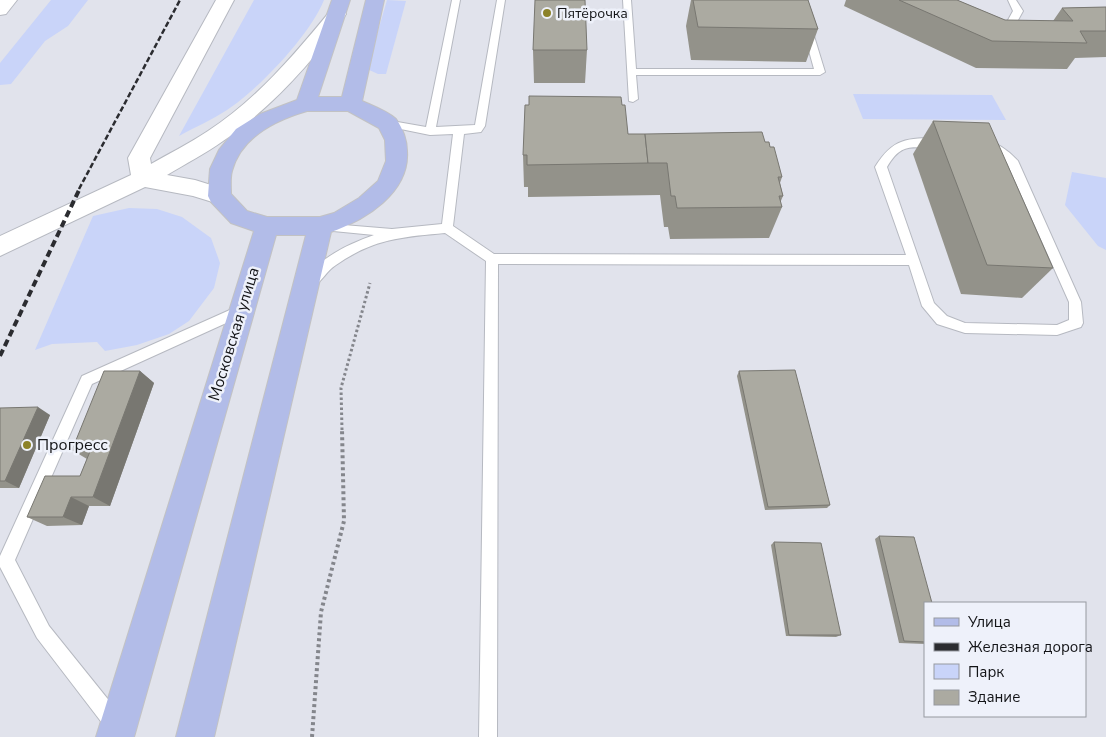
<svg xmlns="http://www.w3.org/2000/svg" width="1106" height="737" viewBox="0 0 1106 737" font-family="'Nunito Sans',sans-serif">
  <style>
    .green { fill: #c9d4f9 }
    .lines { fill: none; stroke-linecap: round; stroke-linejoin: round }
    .lane-casing { stroke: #b6b9c1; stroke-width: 2 }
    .street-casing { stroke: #b6b9c1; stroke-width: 2 }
    .primary-casing { stroke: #c2c2c3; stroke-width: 2 }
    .path-far1 { stroke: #84868c; stroke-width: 3; stroke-dasharray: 2.5 2.5; stroke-linecap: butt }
    .path { stroke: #84868c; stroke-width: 4; stroke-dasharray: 3 3; stroke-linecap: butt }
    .lane { fill: #fff; fill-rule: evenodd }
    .street { fill: #fff; fill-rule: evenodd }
    .primary { fill: #b2bce8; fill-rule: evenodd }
    .rail-far1 { stroke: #2b2c30; stroke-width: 2.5; stroke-dasharray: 5.5 2.5; stroke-linecap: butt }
    .rail { stroke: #2b2c30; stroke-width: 4; stroke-dasharray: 7 4; stroke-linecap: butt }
    .wall { fill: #93928a }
    .shaded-wall { fill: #787771 }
    .building { fill: #abaaa1; stroke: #787771 }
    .poi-dot { fill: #8c8229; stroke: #eef1fa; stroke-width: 2 }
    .labels { text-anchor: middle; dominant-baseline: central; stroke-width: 5; stroke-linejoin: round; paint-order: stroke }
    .far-poi-label { font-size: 14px; fill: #131417; stroke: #eef1fa; text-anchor: start }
    .street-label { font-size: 16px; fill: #131417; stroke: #eef1fa }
    .poi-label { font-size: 16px; fill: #131417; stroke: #eef1fa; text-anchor: start }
  </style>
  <rect width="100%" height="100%" fill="#e1e3ec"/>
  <!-- green -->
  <g class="green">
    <path d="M51,0H88L68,26L45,41L11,84L0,85V63Z"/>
    <path d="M254,0H324C310,35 259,89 227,110C212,120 195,127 179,136Z"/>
    <path d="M387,0L406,1L386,74H378L367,69Z"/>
    <path d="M853,94L992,95L1006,120L863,119Z"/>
    <path d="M1072,172L1106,178V250L1098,246L1065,205Z"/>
    <path d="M129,208L157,209L182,217L211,238L220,263L214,288L189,321L169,334L137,345L105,351L97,342L52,344L35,350L93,216Z"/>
  </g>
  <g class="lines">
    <defs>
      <g id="lane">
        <path d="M452,0H460L436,127L475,125L497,0H505L485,126L481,132L464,134L453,226L494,254L906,255L875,167C893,138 907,138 939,138L943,139V145C916,152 904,137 887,167L934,303L947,316L965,323L1057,325L1069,320V302L1007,163L993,152L981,147V141C994,139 1010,152 1018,161L1081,302L1083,323L1081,327L1057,335L965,333L937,324L922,306L909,265L498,264L497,737H479L486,261L445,233C401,237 373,239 336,265C326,271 321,284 310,288L304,283C317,258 349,244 374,235L323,230L319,229L317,226L319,223L392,229L442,224L453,134L430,135L386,126L381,123L386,120L426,127Z"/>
        <path d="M623,0H631L636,69H814L795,0H803L825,72L820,75H636L638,99L633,102L629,101Z"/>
        <path d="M1008,0H1016L1023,11L1012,31L1007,34L1002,31L1013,11Z"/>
        <path d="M241,305L247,310L246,314L92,384L15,560L49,626L123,718L125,725L123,732L116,734L109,732L37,638L0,567V556L82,376Z"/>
      </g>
      <g id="street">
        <path d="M0,0H17L6,14L0,15Z"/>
        <path d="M216,0H234L150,158L151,164C170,153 190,143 208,131C256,100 295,54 331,10H343L346,14C315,60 269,110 223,141C205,154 185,164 167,175L195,180L227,190L230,196L227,202L219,204L193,196L145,187L0,256V236L131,175L128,158Z"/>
      </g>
      <path id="primary" d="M332,0H350L318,97H342L366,0H384L362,101C373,106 387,111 396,119C403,128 407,141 407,151C410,193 365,220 331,232L214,737H176L306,235H276L134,737H96L254,231L231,223L211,202L208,196L210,169L219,150L236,129L260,114L297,100ZM307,111H348L379,128L385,140L386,161L378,181L359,198L334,213L320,217H267L247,211L231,194C231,186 230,178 232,171C241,137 276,120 307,111Z"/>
    </defs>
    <!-- lane casing -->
    <use href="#lane" class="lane-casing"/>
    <!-- street casing -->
    <use href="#street" class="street-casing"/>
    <!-- primary casing -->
    <use href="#primary" class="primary-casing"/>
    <!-- path-far1 -->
    <path class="path-far1" d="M342,430L341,388L370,283"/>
    <!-- path -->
    <path class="path" d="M312,737L321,612L344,521L342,429"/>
    <!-- lane -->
    <use href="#lane" class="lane"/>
    <!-- street -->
    <use href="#street" class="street"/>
    <!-- primary -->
    <use href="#primary" class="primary"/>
    <!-- rail-far1 -->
    <path class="rail-far1" d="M79,189L180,0"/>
    <!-- rail -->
    <path class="rail" d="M0,356L80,188"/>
  </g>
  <!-- wall -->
  <g class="wall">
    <path d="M691,0H808L818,29L806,62L691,60L686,26Z"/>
    <path d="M846,0H957L1005,20L1053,21L1062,8L1106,7V57L1075,58L1067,69L976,68L844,6Z"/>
    <path d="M533,50H587L585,83H534Z"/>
    <path d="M622,105L628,134L765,142L770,147L782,177L780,183L783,196L780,203L782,207L769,238L670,239L668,227H664L660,195L528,197V187H524L523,155Z"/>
    <path d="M933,121L1053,268L1022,298L961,294L913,154Z"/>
    <path d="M140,371L154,383L110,506H89L82,525L47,526L27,517L80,476L87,459L72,450Z"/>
    <path d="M739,371L830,505L827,508L765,510L737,376Z"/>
    <path d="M0,408L50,415L19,488H0Z"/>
    <path d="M879,536L925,603V644L899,643L875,539Z"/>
    <path d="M774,542L841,635L836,637L786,636L771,545Z"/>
  </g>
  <!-- shaded-wall -->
  <g class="shaded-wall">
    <path d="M140,371L154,383L110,506L93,497Z"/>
    <path d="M38,407L50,415L19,488L5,481Z"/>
    <path d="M71,497L89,506L82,525L63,517Z"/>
  </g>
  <!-- building -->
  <g class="building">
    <path d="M535,0H585L587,50H533Z"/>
    <path d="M693,0H808L818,29L698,27Z"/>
    <path d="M899,0H957L1005,20L1073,21L1062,8L1106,7V31H1080L1087,43L992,41Z"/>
    <path d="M529,96L621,97L622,105H625L628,134H645L648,163L527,165V155H523L525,105H529Z"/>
    <path d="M933,121L989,123L1053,268L987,265Z"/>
    <path d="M762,132L765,142H769L770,147H774L782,177H778L783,196H779L782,207L677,208L675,196H671L667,163H648L645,134Z"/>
    <path d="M795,370L830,505L768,507L739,371Z"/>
    <path d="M104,371H140L93,497H71L63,517H27L45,476H80L91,449L72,450Z"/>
    <path d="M38,407L5,481H0V408Z"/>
    <path d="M879,536L914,537L932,603H925V642L904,641Z"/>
    <path d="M774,542L821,543L841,635H789Z"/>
  </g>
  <!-- markers -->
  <g class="poi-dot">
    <circle cx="547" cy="13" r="5"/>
    <circle cx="27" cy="445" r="5"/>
  </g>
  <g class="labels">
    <!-- far-poi labels -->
    <g class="far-poi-label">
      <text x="557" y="13">Пятёрочка</text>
    </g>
    <!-- street labels -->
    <g class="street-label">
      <text transform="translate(234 334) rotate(-73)">Московская улица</text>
    </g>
    <!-- poi labels -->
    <g class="poi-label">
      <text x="37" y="445">Прогресс</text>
    </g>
  </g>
  <!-- legend -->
  <rect x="924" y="602" width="162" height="115" fill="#eef1fa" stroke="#96999f"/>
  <rect x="934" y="618" width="25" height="8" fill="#b2bce8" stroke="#96999f"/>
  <text x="968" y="627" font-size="15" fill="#131417">Улица</text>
  <rect x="934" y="643" width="25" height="8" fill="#2b2c30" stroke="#96999f"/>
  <text x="968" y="652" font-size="15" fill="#131417">Железная дорога</text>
  <rect x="934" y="664" width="25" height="15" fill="#c9d4f9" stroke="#96999f"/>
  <text x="968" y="677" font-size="15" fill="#131417">Парк</text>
  <rect x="934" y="690" width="25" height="15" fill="#abaaa1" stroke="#96999f"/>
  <text x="968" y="702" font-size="15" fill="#131417">Здание</text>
</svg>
